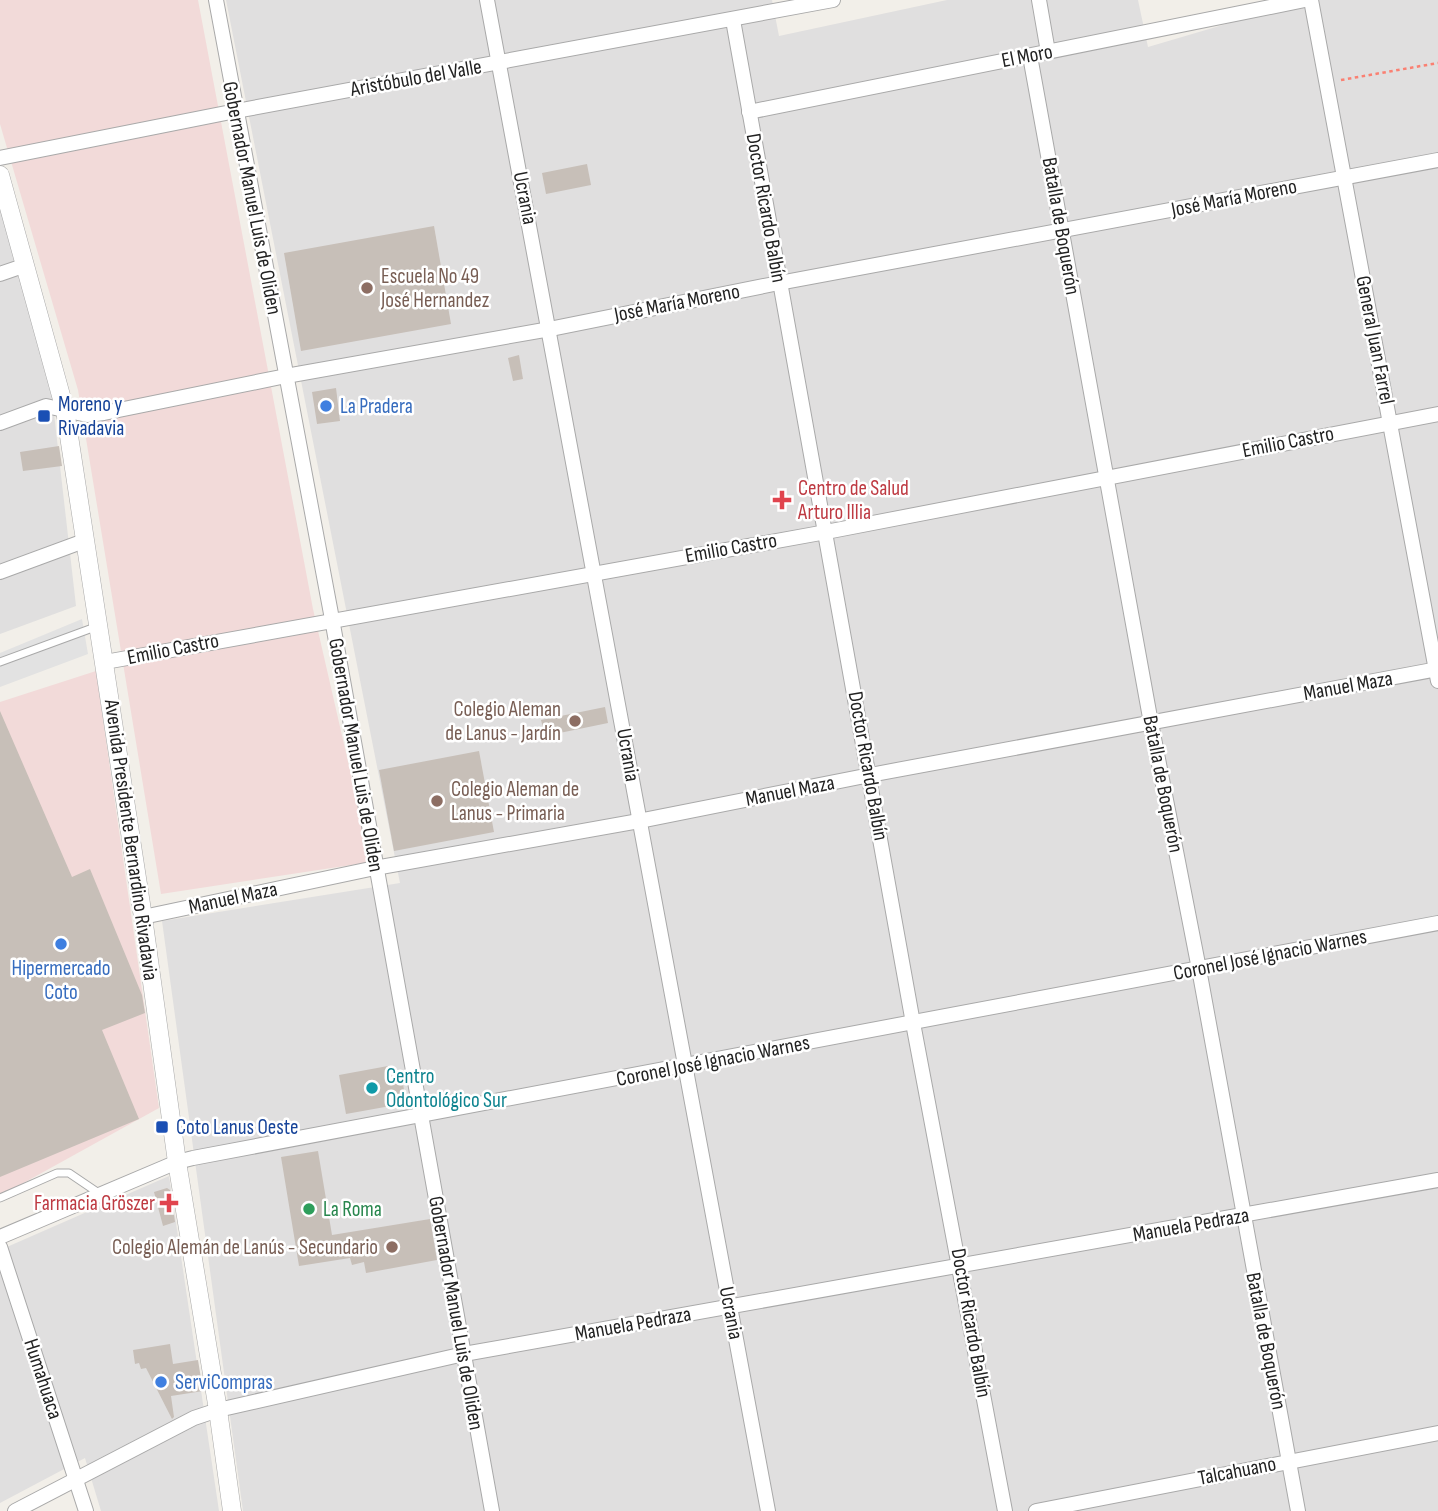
<svg xmlns="http://www.w3.org/2000/svg" width="1438" height="1511" viewBox="0 0 1438 1511" font-family="'Sofia Sans Condensed',sans-serif">
  <style>
    .residential { fill: #e0dfdf }
    .commercial { fill: #f2dad9 }
    .parking { fill: #e2e2e2 }
    .building { fill: #c7bfb8 }
    .lines { fill: none; stroke-linecap: round; stroke-linejoin: round }
    .service-casing { stroke: #a9a9a9; stroke-width: 9 }
    .minor-casing { stroke: #a9a9a9; stroke-width: 16 }
    .tertiary-casing { stroke: #a9a9a9; stroke-width: 19 }
    .path { stroke: #fa8072; stroke-width: 2.5; stroke-dasharray: 3.5 3.5; stroke-linecap: butt }
    .service { stroke: #fff; stroke-width: 7 }
    .minor { stroke: #fff; stroke-width: 14 }
    .tertiary { stroke: #fff; stroke-width: 18 }
    .education-dot { fill: #8d6e63; stroke: #fff; stroke-width: 2.5 }
    .shop-dot { fill: #3f7fe0; stroke: #fff; stroke-width: 2.5 }
    .transit-dot { fill: #1a4fb4; stroke: #fff; stroke-width: 2.5 }
    .health-dot { fill: #e0444e; stroke: #fff; stroke-width: 2.5 }
    .culture-dot { fill: #0f9aa8; stroke: #fff; stroke-width: 2.5 }
    .leisure-dot { fill: #2e9e5b; stroke: #fff; stroke-width: 2.5 }
    .labels { text-anchor: middle; dominant-baseline: central; stroke-width: 5; stroke-linejoin: round; paint-order: stroke }
    .street-label { font-size: 21px; fill: #222; stroke: #fff }
    .education-label { font-size: 21px; fill: #785e54; stroke: #fff; text-anchor: start }
    .transit-label { font-size: 21px; fill: #164399; stroke: #fff; text-anchor: start }
    .shop-label { font-size: 21px; fill: #366cbe; stroke: #fff; text-anchor: start }
    .health-label { font-size: 21px; fill: #be3a42; stroke: #fff; text-anchor: start }
    .culture-label { font-size: 21px; fill: #0d838f; stroke: #fff; text-anchor: start }
    .leisure-label { font-size: 21px; fill: #27864d; stroke: #fff; text-anchor: start }
  </style>
  <rect width="100%" height="100%" fill="#f2efe9"/>
  <!-- residential -->
  <g class="residential">
    <path d="M226,0H772L779,36L947,0H1138L1148,47L1308,0H1438V1511H243L162,921L400,883Z"/>
    <path d="M0,207L52,396L76,606L0,634Z"/>
    <path d="M169,1176L219,1511H101L85,1458L0,1503V1250Z"/>
  </g>
  <!-- commercial -->
  <g class="commercial">
    <path d="M0,0H198L313,609L371,862L161,894L78,390L0,124Z"/>
    <path d="M96,671L159,1108L0,1196V702Z"/>
  </g>
  <!-- parking -->
  <path class="parking" d="M82,619L88,654L0,687V653Z"/>
  <!-- building -->
  <g class="building">
    <path d="M587,164L591,185L546,194L542,173Z"/>
    <path d="M434,226L451,324L301,351L284,253Z"/>
    <path d="M519,355L523,379L513,381L508,358Z"/>
    <path d="M336,388L340,421L317,424L312,392Z"/>
    <path d="M59,446L62,466L23,471L20,452Z"/>
    <path d="M605,707L608,723L545,736L541,720Z"/>
    <path d="M0,711L72,877L90,869L142,995L145,1013L102,1030L139,1119L0,1177Z"/>
    <path d="M479,751L494,832L394,851L379,770Z"/>
    <path d="M388,1066L390,1080L402,1078L405,1096L402,1102L396,1105L346,1114L339,1075Z"/>
    <path d="M318,1151L332,1235L430,1219L437,1260L366,1273L364,1262L352,1265L350,1258L299,1266L281,1157Z"/>
    <path d="M167,1188L170,1190L175,1222L163,1226L154,1192Z"/>
    <path d="M170,1344L173,1364L198,1360L203,1391L171,1396L174,1417L172,1419L146,1368L141,1369L139,1363L135,1364L133,1350Z"/>
  </g>
  <g class="lines">
    <defs>
      <g id="service">
        <path d="M0,662L98,626"/>
        <path d="M0,1198L57,1173H69L100,1194"/>
      </g>
      <g id="minor">
        <path d="M216,0L332,619L492,1511"/>
        <path d="M487,0C582,503 674,1007 768,1511"/>
        <path d="M1039,0L1048,52"/>
        <path d="M1311,0L1438,681"/>
        <path d="M733,20L913,1023L1005,1511"/>
        <path d="M1030,56L1151,723L1199,969L1298,1511"/>
        <path d="M749,112L1305,0"/>
        <path d="M0,158L236,111L833,0"/>
        <path d="M0,274L26,265"/>
        <path d="M0,423L46,406L87,415L104,413L286,376L550,329L779,283L1438,160"/>
        <path d="M0,572L84,541"/>
        <path d="M105,662L826,532L1438,414"/>
        <path d="M143,917L375,868L639,821L870,775L1438,669"/>
        <path d="M0,1237L177,1162L193,1158L1438,923"/>
        <path d="M0,1247L86,1511"/>
        <path d="M15,1511L194,1418L218,1410L464,1354L1438,1180"/>
        <path d="M1036,1511L1438,1433"/>
      </g>
      <path id="tertiary" d="M0,175L65,410L143,917L177,1162L218,1410L232,1511"/>
    </defs>
    <!-- service casing -->
    <use href="#service" class="service-casing"/>
    <!-- minor casing -->
    <use href="#minor" class="minor-casing"/>
    <!-- tertiary casing -->
    <use href="#tertiary" class="tertiary-casing"/>
    <!-- path -->
    <path class="path" d="M1341,80L1438,63"/>
    <!-- service -->
    <use href="#service" class="service"/>
    <!-- minor -->
    <use href="#minor" class="minor"/>
    <!-- tertiary -->
    <use href="#tertiary" class="tertiary"/>
  </g>
  <!-- markers -->
  <g class="education-dot">
    <circle cx="367" cy="288" r="7"/>
    <circle cx="575" cy="721" r="7"/>
    <circle cx="437" cy="801" r="7"/>
    <circle cx="392" cy="1247" r="7"/>
  </g>
  <g class="shop-dot">
    <circle cx="326" cy="406" r="7"/>
    <circle cx="61" cy="944" r="7"/>
    <circle cx="161" cy="1382" r="7"/>
  </g>
  <g class="transit-dot">
    <rect x="37" y="409" width="14" height="14" rx="3.5"/>
    <rect x="155" y="1120" width="14" height="14" rx="3.5"/>
  </g>
  <g class="health-dot">
    <path d="M778.5 489.5h7v7h7v7h-7v7h-7v-7h-7v-7h7z"/>
    <path d="M165.5 1192.5h7v7h7v7h-7v7h-7v-7h-7v-7h7z"/>
  </g>
  <circle class="culture-dot" cx="372" cy="1088" r="7"/>
  <circle class="leisure-dot" cx="309" cy="1209" r="7"/>
  <g class="labels">
    <!-- street labels -->
    <g class="street-label">
      <text transform="translate(1027 56) rotate(-11)">El Moro</text>
      <text transform="translate(416 78) rotate(-10)">Aristóbulo del Valle</text>
      <text transform="translate(252 198) rotate(79)">Gobernador Manuel Luis de Oliden</text>
      <text transform="translate(525 198) rotate(79)">Ucrania</text>
      <text transform="translate(1234 198) rotate(-11)">José María Moreno</text>
      <text transform="translate(766 208) rotate(80)">Doctor Ricardo Balbín</text>
      <text transform="translate(1061 226) rotate(80)">Batalla de Boquerón</text>
      <text transform="translate(677 303) rotate(-11)">José María Moreno</text>
      <text transform="translate(1375 340) rotate(79)">General Juan Farrel</text>
      <text transform="translate(1288 442) rotate(-11)">Emilio Castro</text>
      <text transform="translate(731 548) rotate(-10)">Emilio Castro</text>
      <text transform="translate(173 649) rotate(-11)">Emilio Castro</text>
      <text transform="translate(1348 686) rotate(-10)">Manuel Maza</text>
      <text transform="translate(356 755) rotate(80)">Gobernador Manuel Luis de Oliden</text>
      <text transform="translate(628 755) rotate(80)">Ucrania</text>
      <text transform="translate(868 766) rotate(80)">Doctor Ricardo Balbín</text>
      <text transform="translate(1163 784) rotate(79)">Batalla de Boquerón</text>
      <text transform="translate(790 791) rotate(-11)">Manuel Maza</text>
      <text transform="translate(131 840) rotate(82)">Avenida Presidente Bernardino Rivadavia</text>
      <text transform="translate(233 898) rotate(-12)">Manuel Maza</text>
      <text transform="translate(1270 955) rotate(-11)">Coronel José Ignacio Warnes</text>
      <text transform="translate(713 1061) rotate(-11)">Coronel José Ignacio Warnes</text>
      <text transform="translate(1191 1225) rotate(-10)">Manuela Pedraza</text>
      <text transform="translate(456 1313) rotate(80)">Gobernador Manuel Luis de Oliden</text>
      <text transform="translate(731 1313) rotate(79)">Ucrania</text>
      <text transform="translate(971 1323) rotate(80)">Doctor Ricardo Balbín</text>
      <text transform="translate(633 1324) rotate(-10)">Manuela Pedraza</text>
      <text transform="translate(1266 1341) rotate(79)">Batalla de Boquerón</text>
      <text transform="translate(43 1379) rotate(72)">Humahuaca</text>
      <text transform="translate(1237 1471) rotate(-11)">Talcahuano</text>
    </g>
    <!-- education labels -->
    <g class="education-label">
      <text x="381" y="276">Escuela No 49<tspan x="381" dy="24">José Hernandez</tspan></text>
      <text x="561" y="709" text-anchor="end">Colegio Aleman<tspan x="561" dy="24">de Lanus - Jardín</tspan></text>
      <text x="451" y="789">Colegio Aleman de<tspan x="451" dy="24">Lanus - Primaria</tspan></text>
      <text x="378" y="1247" text-anchor="end">Colegio Alemán de Lanús - Secundario</text>
    </g>
    <!-- transit labels -->
    <g class="transit-label">
      <text x="58" y="404">Moreno y<tspan x="58" dy="24">Rivadavia</tspan></text>
      <text x="176" y="1127">Coto Lanus Oeste</text>
    </g>
    <!-- shop labels -->
    <g class="shop-label">
      <text x="340" y="406">La Pradera</text>
      <text x="61" y="968" text-anchor="middle">Hipermercado<tspan x="61" dy="24">Coto</tspan></text>
      <text x="175" y="1382">ServiCompras</text>
    </g>
    <!-- health labels -->
    <g class="health-label">
      <text x="798" y="488">Centro de Salud<tspan x="798" dy="24">Arturo Illia</tspan></text>
      <text x="155" y="1203" text-anchor="end">Farmacia Gröszer</text>
    </g>
    <!-- culture labels -->
    <g class="culture-label">
      <text x="386" y="1076">Centro<tspan x="386" dy="24">Odontológico Sur</tspan></text>
    </g>
    <!-- leisure labels -->
    <g class="leisure-label">
      <text x="323" y="1209">La Roma</text>
    </g>
  </g>
</svg>
